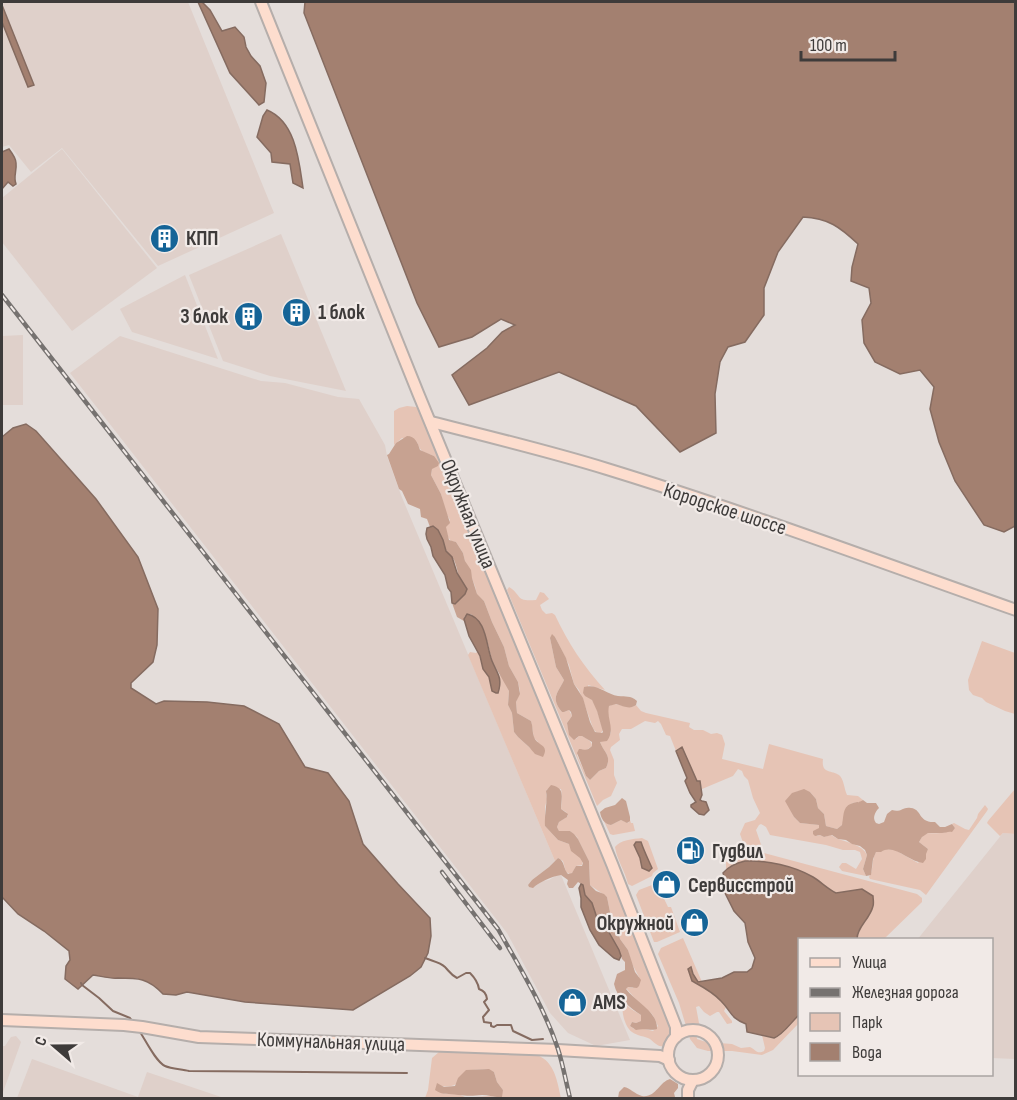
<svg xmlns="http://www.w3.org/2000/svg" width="1017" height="1100" viewBox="0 0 1017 1100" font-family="'Sofia Sans Condensed',sans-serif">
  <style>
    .built { fill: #dfd0ca }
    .green { fill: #e6c4b5; fill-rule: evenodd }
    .forest { fill: #c7a291 }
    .water { fill: #a38070; stroke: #856b60; stroke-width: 1.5 }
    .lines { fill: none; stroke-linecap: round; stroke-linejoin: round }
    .stream { stroke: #856b60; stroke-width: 2 }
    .secondary-casing { stroke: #b5aeab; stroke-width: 14 }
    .secondary { stroke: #fdddce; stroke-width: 10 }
    .rail-casing { stroke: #767270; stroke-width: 4.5 }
    .rail { stroke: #f1eae7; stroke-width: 2; stroke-dasharray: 7; stroke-linecap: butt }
    .labels { text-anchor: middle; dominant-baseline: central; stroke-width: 4.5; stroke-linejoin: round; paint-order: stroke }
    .poi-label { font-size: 21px; font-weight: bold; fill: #3e3b3a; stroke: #f1eae7; text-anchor: start }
    .street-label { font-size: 21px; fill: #3e3b3a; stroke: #f1eae7 }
  </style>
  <rect width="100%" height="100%" fill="#e4ddda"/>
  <!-- built -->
  <g class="built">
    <path d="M2,2H188L274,213L158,266L62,148L31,172L9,145L2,147Z"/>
    <path d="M62,149L157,268L72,331L2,242V198Z"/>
    <path d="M281,234L346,391L270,376L223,361L189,275Z"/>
    <path d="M185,275L218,359L132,332L120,309Z"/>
    <path d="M23,335V405H2V336Z"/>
    <path d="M120,336L261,381L285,383L338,397L359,399L385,445L387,456L401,495L555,861L549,867L532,880L528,885L529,887H534L543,881L549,880L557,875H561L630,1040L596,1046L568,1033L550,1013L507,933L70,373Z"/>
    <path d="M1003,833L1015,834V1059L992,1058V940H917Z"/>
    <path d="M16,1036L21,1042L2,1095V1046H5L11,1037Z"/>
    <path d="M32,1059L138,1097L147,1072L224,1098H17Z"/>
  </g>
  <!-- green -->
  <g class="green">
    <path d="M407,406L416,407L419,410L672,1025L673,1037L667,1046C659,1048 656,1044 650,1039C645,1036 637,1036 632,1032C624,1026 621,1010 623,1001L631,1009L641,1015V1021L636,1023L632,1022L630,1026L634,1029H645L653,1031L658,1026L652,1014L639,1003L626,988L628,987L633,988L639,977L631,962L628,950L620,939L616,922L611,917L607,897L590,885L589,861L577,837L570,831H559L557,827L559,822L568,816L566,812L561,809L562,795L561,789H547L546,794L547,799L545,807V826L558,840L569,844L583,861L582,865L576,866L573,872L570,874L566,872L563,861L558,858L555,861L468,655L470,652L476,653L478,651L483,669L489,677L490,683L500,687L498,674L503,678L509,691L508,705L512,713L514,732L518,737L531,749L538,742L534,738L531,721L517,713L516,702L520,691L518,682L509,666L504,647L492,622L484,601L477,595L475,586L465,561L463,553L456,542L451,541L448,537L445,527L450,520L446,513L441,494L431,475L434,456C424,451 421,454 417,442L402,438L394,445V411L399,408Z"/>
    <path d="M509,587C522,595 515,602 536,600L540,592L544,593L549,599L540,605L542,610L546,614L552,613L555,615C568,643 584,667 605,690L588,685L591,698L596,707L603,730L601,733C597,733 595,732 593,728L583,700L579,690L574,684L569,665L555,637L550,638L556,667L564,680C558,693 550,698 562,712H564L569,710L572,716L567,723L569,733L576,739L579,736H582C586,738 592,741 592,746L585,751L581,749L577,755L586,776L590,780L599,771L606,768C612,755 604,753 600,742L611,733L607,710L609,706L614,704C622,704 629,710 636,705L641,711L646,713L690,723L689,727L694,730H703L711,734L717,733L722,735L725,744L722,759L763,769L769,744L823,759C821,774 831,770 839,775C844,779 844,789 847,795L858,796L863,800L861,802L852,803L842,825L837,829L826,826L824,814L818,808L816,799L810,792L798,791L795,793L791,810L794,817L800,823L820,825L817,836L820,835L824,837L831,835C835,837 837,839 841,840C850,843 862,845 867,855L863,869L866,876L842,871L839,867L842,863H846L856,869L862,859L860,852L855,850H843L826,845L770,835L766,827L761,824L759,825L756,830L764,853L917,894L922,898V902L884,939H857C857,929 869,915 874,905L862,889L836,893L803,872L783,866L754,861L736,863L726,869V862L747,854L740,834L745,823L755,820L760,813L753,798L748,780L744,776L742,771L738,769L733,776L702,789L700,781H697L682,747L676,751L670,736L666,735L661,724L658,721L655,723L645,721L631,729H622L619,734L620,740L611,747L610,750L614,760V775L617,783L611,796L603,800L597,806L507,590Z"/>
    <path d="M982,641L1015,653V714L1005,711L986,702L982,698L973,695L969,690L968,680Z"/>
    <path d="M1015,789V834L1003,833L1000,836L987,823L988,821Z"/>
    <path d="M985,805L988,809L987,811L926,895L920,890L870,879L869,877C874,870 871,860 876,852L887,849L895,850L918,863L928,849L919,842L923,835L928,833C937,834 947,833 955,828L952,824L954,823L965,829L969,830L977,818L978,814Z"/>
    <path d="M603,819L607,824L611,825L621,820L628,823L630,820L631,823H633L635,831L613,835L610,834Z"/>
    <path d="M642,838L648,841L658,869L653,873L652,876L632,886L628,884C625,871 617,860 615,847C620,840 633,839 642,838Z"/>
    <path d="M652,885L654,888L658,886L668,907H671L680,932L657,942H654L636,895L639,890Z"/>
    <path d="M683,938L702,982H698L690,967L692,981C706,988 717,995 726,1007L724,1011L732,1021V1023L727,1024L719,1012H717L710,1016L704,1012L699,1006L696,1007L699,1023L696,1031L697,1039L706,1042L732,1044L741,1048L750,1047C755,1049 757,1055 764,1051L765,1048L762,1035C777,1041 779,1036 788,1026C791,1022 796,1018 799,1015V1023L773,1050L762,1055L732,1051H708L697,1048L690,1039L679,1003L658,954L661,948Z"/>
    <path d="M439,1052L537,1055C555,1062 557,1081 561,1098H425L428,1090L432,1058ZM486,1069L494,1072L497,1082L503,1090L497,1097L490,1096L475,1097H465L458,1094H443L441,1086C456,1089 461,1080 472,1070Z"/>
  </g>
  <!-- forest -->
  <g class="forest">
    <path d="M407,436C415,436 418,443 420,450L434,456L439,463L438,466L432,469L431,475L441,494L450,523L446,527L449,540L456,542L463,553L465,561L471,570L472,578L477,594L484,601L492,622L504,647L509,666L518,682L520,694L516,702L517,713L531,721C533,726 532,732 534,737C537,746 550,744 543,757L535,754L529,747L518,737L514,732L512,713L508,705L509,691L492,661L488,644L483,628L475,618L471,614L464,617V621L457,617L452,603L455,604L461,598C460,585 459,572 454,560C451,555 447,553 445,548C441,539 441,528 430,527L427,519L421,517L420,509L408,504L402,491L399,489L387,455L389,454L396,443Z"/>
    <path d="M552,634L555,637L566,658L574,684L583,698L590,722L595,732L602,733L603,732L597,711L592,700L585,696L583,693L584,687C597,683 606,694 618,696C626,697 630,695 637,701L636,705C630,710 623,706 616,704L609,706C606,720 616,728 607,741L600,742C604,753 612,755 606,768L599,771L590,780L586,776L577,753L579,749C585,749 586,752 592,746V742L582,736H579L574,740L569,735L567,723L572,716L571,712L569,710L564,712H562C550,698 558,693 564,680L556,667L550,638Z"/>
    <path d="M551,785C566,788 561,797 561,809L568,814L567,817L559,822L557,827L559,831H570L574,834L578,839L589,861L590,885L596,891L604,894L607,897L611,917L616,922L620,939L628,950L635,972L641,980L639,986L637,988L628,987L626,989C636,1002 658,1012 657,1029C653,1031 643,1028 636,1030L630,1026L632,1022L636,1023L641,1021V1015C629,1007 617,998 614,984L617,974L625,970V962L622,959L619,950L609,933L597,918L592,903L585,895L583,885L578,882L573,888H569L567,884L568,880L561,875C552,876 538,883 533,888L529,887L528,885L532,880L549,867L558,858C565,861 563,869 568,874L572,873L576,866H582L583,863L580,858L571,851L569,844L558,840L545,826C544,814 548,802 546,791Z"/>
    <path d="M804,789L810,792L816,799L818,808L824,814L826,826L837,829L842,825C844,816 842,806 853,803C863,800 854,805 863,800L867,803H876L879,808C875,812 872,818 876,823L879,824L884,822L887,814L892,810C901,813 903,806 911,808C922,809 918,823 935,822L940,827H945L952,824L955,828L952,832C948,831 946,833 942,833C937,833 933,833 928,833L922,837L919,842L928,849L926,854V859L923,863C909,862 894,843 881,852H876L873,859L871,875L866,876L863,869L867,855L865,850L860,846L852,844L846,840L838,839L832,835L824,837L820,835L815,836L813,834V831L819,828V825L800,823L794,817L785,801L792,793Z"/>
    <path d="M622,798L626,801L630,817V821L627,823L621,820L611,825C604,824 601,818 600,812L605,808L615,805Z"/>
    <path d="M489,1069L494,1072L497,1082L503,1090L502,1097C495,1098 489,1095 482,1095C473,1096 467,1096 458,1095C449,1093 443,1096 435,1090L437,1083L444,1087L455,1086L458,1078L466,1070Z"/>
    <path d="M670,1079L678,1084V1088L674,1093L675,1097L673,1098H618L619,1092L624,1087C630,1088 635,1094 642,1096C656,1098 659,1082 670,1079Z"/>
  </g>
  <!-- water -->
  <g class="water">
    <path d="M198,2H202L210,10L222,31L235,27L244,37L246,47L251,56L260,66L266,83L264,102L259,105L230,73Z"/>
    <path d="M305,2H1015V526L1004,532L984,525L955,481L939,442L930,409L934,387L920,370L900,374L875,362L864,343L862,320L871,303L869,288L851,281L852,267L858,244C840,227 828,218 803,217L778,252L764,288V315L745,342L728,347L720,362L715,394L716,433L680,452L636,406L559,372L469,405L452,375L487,348L502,332L515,325L501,319L472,337L439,347L417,303L304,13Z"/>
    <path d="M2,5L34,85L28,87L2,22Z"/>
    <path d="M267,110C296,122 299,161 303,188L293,183L290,164L272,162L271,153L257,137L263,116Z"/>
    <path d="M9,149C12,153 16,158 16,163C17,172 13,176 16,184L13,186L8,182L2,189V152Z"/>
    <path d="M26,424L36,431L96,499L138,557L158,609L157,645L153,662L131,683V688L156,704L164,701L207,702L244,706L279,724L305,767L328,773L349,801L363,844L398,884L430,918L431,936L428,953L421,967L410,976L353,1010L245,1002L187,992L176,995L163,994C148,978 138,978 118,978C110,979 101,976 93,975L78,989L65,979L66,966L70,960L69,951L44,931L18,914L2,897V437L13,428Z"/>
    <path d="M433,526L438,530L443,540L446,551L452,557L457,573L467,589L465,594L455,604L452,603L451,592L448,588L445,575L433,556L431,547L427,539L426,534L427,528Z"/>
    <path d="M467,614C487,618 486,646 492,661C497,673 503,678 498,693H496L492,691L489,677L483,669L480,656L469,636L464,619Z"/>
    <path d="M682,747L697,781H700L702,795L700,800L702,801L706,802L709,810L704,815L699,814L691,807V805L696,802L690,793L685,781L687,778L676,751Z"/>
    <path d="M636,842H641C644,851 648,859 652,868L649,871L642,868L640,858L634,845Z"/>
    <path d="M745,861C767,860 794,866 813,877C821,882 828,889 836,893L862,889L873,896C873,899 874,903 873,906C870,919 857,927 857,939L800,940L799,1015C791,1022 784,1034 774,1038L747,1032L746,1024C730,1018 732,1012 721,1001C713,992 703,987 692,981L688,969L691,967L693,974L698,982L722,978L734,972H747L752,968L755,958L748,942L745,923L734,911L719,881L724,876L723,873C729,866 736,863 745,861Z"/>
    <path d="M581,884L583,885L585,895L592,903L597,918L607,929L619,950L621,956L619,960L614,958L599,945L590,930L581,907V898L579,888Z"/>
  </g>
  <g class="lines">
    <!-- stream -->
    <g class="stream">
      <path d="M425,958C432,961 440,962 445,967C449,971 451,975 457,978L466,973H470C475,978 478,982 479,989C484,991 486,993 487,999L484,1002L489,1010L483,1017L484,1022L491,1023V1026L494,1027L497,1025H511L513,1031L532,1040L543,1039"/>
      <path d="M81,983L82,985L99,998L113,1011L130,1018L133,1022"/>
      <path d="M140,1032C146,1041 156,1062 165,1066C172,1069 182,1069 189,1071L407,1073"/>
    </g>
    <defs>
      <g id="secondary">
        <path d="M261,2L418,393L612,864L676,1027V1037"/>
        <path d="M431,422C490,437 549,451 607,469C744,511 880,562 1016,610"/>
        <path d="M2,1020L124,1025L142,1027L199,1037L558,1050L660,1056L669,1060"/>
        <circle cx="693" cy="1055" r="25"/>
        <path d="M688,1098V1090L693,1080"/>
      </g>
    </defs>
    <!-- secondary casing -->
    <use href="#secondary" class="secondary-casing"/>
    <!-- secondary -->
    <use href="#secondary" class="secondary"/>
    <defs>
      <g id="rail">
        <path d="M2,295L498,929C520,968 544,1007 558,1049C563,1065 566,1082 570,1098"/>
        <path d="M442,872L500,948"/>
      </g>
    </defs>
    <!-- rail casing -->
    <use href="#rail" class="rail-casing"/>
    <!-- rail -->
    <use href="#rail" class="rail"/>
  </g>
  <!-- icons -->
  <defs>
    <symbol id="building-disc" viewBox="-11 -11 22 22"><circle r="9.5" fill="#156497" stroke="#f1eae7"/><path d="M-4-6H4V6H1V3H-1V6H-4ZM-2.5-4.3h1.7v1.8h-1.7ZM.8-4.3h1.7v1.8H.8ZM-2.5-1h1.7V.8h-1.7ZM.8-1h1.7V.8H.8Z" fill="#fff"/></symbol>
    <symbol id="fuel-disc" viewBox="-11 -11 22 22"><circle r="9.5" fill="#156497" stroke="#f1eae7"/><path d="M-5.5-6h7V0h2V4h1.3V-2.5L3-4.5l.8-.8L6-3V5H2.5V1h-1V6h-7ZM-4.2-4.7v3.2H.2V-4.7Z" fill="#fff"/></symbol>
    <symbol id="shop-disc" viewBox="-11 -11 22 22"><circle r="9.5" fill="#156497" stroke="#f1eae7"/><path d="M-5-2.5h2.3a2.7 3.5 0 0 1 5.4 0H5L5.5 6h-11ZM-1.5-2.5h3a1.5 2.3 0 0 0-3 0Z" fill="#fff"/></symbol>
  </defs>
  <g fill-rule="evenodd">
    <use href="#building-disc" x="148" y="222" width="33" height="33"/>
    <use href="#building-disc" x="280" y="296" width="33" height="33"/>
    <use href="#building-disc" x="232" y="300" width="33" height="33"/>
    <use href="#fuel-disc" x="674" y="834" width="33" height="33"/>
    <use href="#shop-disc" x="650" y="868" width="33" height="33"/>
    <use href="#shop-disc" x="678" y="906" width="33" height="33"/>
    <use href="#shop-disc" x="556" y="986" width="33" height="33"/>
  </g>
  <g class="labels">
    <!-- poi labels -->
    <g class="poi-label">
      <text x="186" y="238">КПП</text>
      <text x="318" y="312">1 блок</text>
      <text x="228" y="316" text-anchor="end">3 блок</text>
      <text x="712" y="851">Гудвил</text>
      <text x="688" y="885">Сервисстрой</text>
      <text x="674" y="923" text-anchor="end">Окружной</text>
      <text x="593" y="1002">AMS</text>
    </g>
    <!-- street labels -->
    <g class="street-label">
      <text transform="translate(725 509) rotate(18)">Кородское шоссе</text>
      <text transform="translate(468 514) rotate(68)">Окружная улица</text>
      <text transform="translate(331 1042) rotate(2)">Коммунальная улица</text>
    </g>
  </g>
  <!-- border -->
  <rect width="1017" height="1100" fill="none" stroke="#3e3b3a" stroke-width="6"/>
  <!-- legend -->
  <rect x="798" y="938" width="195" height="138" fill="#f1eae7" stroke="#a9a4a2" stroke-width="1.5"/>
  <rect x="810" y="958" width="30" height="9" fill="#fdddce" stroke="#a9a4a2" stroke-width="1.5"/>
  <text x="852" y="968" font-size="18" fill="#3e3b3a">Улица</text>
  <rect x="810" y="988" width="30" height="9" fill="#767270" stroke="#a9a4a2" stroke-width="1.5"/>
  <text x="852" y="998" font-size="18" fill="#3e3b3a">Железная дорога</text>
  <rect x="810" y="1013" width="30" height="18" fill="#e6c4b5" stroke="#a9a4a2" stroke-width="1.5"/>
  <text x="852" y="1028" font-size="18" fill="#3e3b3a">Парк</text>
  <rect x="810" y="1043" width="30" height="18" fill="#a38070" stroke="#a9a4a2" stroke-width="1.5"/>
  <text x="852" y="1058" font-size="18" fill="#3e3b3a">Вода</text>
  <!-- north arrow -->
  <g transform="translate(54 1046) rotate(290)" stroke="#f1eae7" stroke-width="4.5" paint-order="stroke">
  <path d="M0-4.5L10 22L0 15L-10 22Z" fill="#3e3b3a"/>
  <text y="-9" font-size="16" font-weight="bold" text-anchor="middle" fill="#3e3b3a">С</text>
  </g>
  <!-- scale -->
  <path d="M801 51v9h94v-9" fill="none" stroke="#3e3b3a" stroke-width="3"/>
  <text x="810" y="51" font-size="18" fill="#3e3b3a" stroke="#f1eae7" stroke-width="4.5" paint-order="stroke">100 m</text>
</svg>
